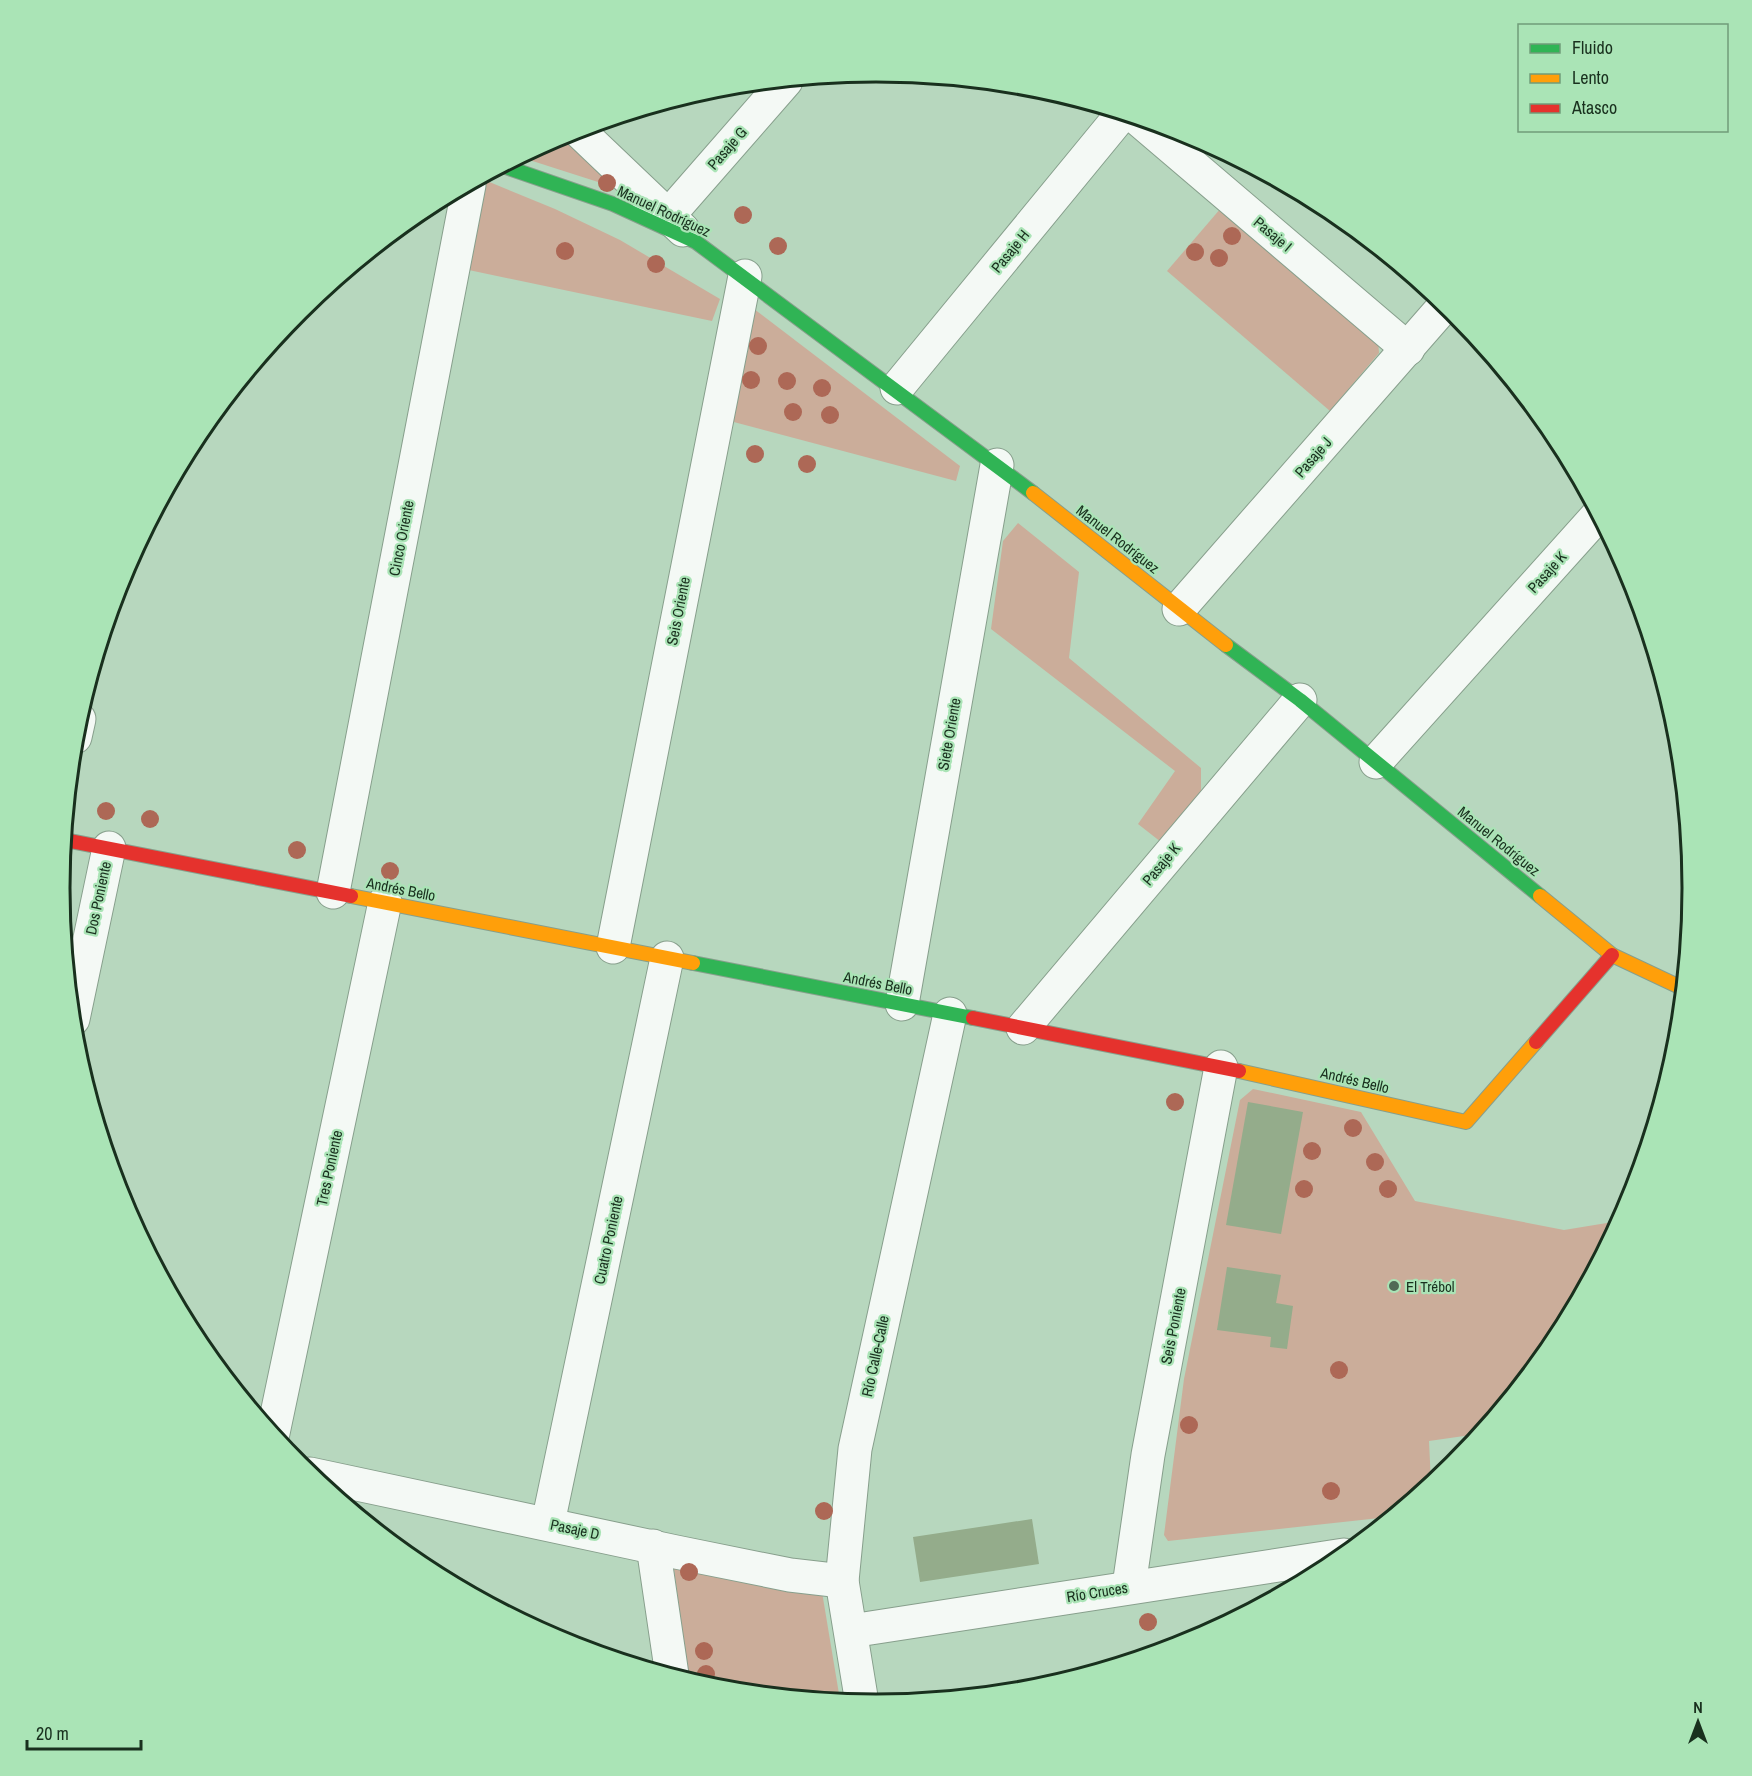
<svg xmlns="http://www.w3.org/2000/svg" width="1752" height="1776" viewBox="0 0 1752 1776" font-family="'Archivo Narrow',sans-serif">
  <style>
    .green { fill: #cbad9a }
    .building { fill: #94ac8b }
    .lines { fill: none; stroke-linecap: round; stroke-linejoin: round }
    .street-casing { stroke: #879f8c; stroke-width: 35 }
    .fast-casing { stroke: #879f8c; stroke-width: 16 }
    .slow-casing { stroke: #879f8c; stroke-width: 16 }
    .jam-casing { stroke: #879f8c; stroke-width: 16 }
    .street { stroke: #f4f9f5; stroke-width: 33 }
    .fast { stroke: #30b455; stroke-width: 14 }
    .slow { stroke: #ff9f0a; stroke-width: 14 }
    .jam { stroke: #e5322d; stroke-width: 14 }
    .tree { fill: #ad6856 }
    .poi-dot { fill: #506a56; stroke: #aae4b6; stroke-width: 2 }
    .labels { text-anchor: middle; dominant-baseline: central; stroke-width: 4.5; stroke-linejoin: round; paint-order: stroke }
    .street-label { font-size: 15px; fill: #19301e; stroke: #aae4b6 }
    .poi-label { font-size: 15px; fill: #19301e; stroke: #aae4b6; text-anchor: start }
    .rim { fill: none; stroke: #19301e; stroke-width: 3 }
  </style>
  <rect width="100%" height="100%" fill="#b7d7be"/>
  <!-- green -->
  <g class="green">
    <path d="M560,136L623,190L520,157Z"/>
    <path d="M487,181L555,209L620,240L720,299L712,321L464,269Z"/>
    <path d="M1221,208L1378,340L1379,353L1330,411L1167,271Z"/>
    <path d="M754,309L960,466L956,481L730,421Z"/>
    <path d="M1018,523L1079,572L1069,658L1201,768V793L1161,842L1138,824L1175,771L991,629L1003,541Z"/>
    <path d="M1253,1089L1361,1112L1415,1201L1564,1230L1619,1221L1554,1342L1478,1434L1429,1441L1431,1483L1389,1517L1168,1541L1164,1535L1184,1379L1240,1100Z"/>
    <path d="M673,1562L822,1592L840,1700L716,1688L689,1680Z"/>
  </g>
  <!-- building -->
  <g class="building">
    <path d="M1248,1102L1303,1112L1281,1234L1226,1225Z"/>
    <path d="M1227,1267L1281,1275L1276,1303L1293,1306L1287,1349L1270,1347L1271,1337L1217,1330Z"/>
    <path d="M1032,1519L1039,1564L920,1582L913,1537Z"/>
  </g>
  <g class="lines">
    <defs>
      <g id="street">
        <path d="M1138,119L1408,349"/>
        <path d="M578,130L683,230"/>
        <path d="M668,216L786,81"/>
        <path d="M897,388L1122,114"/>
        <path d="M1179,609L1445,305"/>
        <path d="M75,737L79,719"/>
        <path d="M1376,762L1598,515"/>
        <path d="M333,892L469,185"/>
        <path d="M613,947L745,276"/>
        <path d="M902,1004L997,465"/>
        <path d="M73,1019L109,848"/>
        <path d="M1023,1028L1300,700"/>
        <path d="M273,1433L385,902"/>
        <path d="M310,1474L676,1552L790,1575L842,1581"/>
        <path d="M548,1523L667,958"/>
        <path d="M653,1546L672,1675"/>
        <path d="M1129,1586L1148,1455L1221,1067"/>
        <path d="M851,1631L1344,1555"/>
        <path d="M862,1703L842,1581L855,1449L950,1014"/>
      </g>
      <g id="fast">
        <path d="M503,166L613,204L696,242L1033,493"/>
        <path d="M1226,645L1300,700L1540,896"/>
        <path d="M693,963L973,1018"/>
      </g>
      <g id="slow">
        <path d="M1033,493L1226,645"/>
        <path d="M351,896L693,963"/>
        <path d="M1540,896L1612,955L1682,988"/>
        <path d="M1239,1071L1466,1122L1536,1042"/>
      </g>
      <g id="jam">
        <path d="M65,840L351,896"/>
        <path d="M973,1018L1239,1071"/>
        <path d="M1536,1042L1612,955"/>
      </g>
    </defs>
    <!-- street casing -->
    <use href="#street" class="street-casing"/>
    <!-- fast casing -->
    <use href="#fast" class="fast-casing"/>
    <!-- slow casing -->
    <use href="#slow" class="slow-casing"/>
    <!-- jam casing -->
    <use href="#jam" class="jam-casing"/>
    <!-- street -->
    <use href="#street" class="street"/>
    <!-- fast -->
    <use href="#fast" class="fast"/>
    <!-- slow -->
    <use href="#slow" class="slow"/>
    <!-- jam -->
    <use href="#jam" class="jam"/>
  </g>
  <!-- trees -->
  <g class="tree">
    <circle cx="607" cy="183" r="9"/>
    <circle cx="743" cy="215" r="9"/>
    <circle cx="1232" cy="236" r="9"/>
    <circle cx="778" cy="246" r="9"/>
    <circle cx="565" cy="251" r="9"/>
    <circle cx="1195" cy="252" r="9"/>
    <circle cx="1219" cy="258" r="9"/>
    <circle cx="656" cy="264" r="9"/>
    <circle cx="758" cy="346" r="9"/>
    <circle cx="751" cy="380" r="9"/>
    <circle cx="787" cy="381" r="9"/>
    <circle cx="822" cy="388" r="9"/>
    <circle cx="793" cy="412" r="9"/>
    <circle cx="830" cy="415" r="9"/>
    <circle cx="755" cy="454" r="9"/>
    <circle cx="807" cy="464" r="9"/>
    <circle cx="106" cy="811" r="9"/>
    <circle cx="150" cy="819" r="9"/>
    <circle cx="297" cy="850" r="9"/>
    <circle cx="390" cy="871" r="9"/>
    <circle cx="1175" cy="1102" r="9"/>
    <circle cx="1353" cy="1128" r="9"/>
    <circle cx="1312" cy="1151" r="9"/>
    <circle cx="1375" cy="1162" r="9"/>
    <circle cx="1304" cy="1189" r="9"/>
    <circle cx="1388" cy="1189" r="9"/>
    <circle cx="1339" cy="1370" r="9"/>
    <circle cx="1189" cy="1425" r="9"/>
    <circle cx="1331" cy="1491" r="9"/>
    <circle cx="824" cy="1511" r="9"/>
    <circle cx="689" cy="1572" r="9"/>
    <circle cx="1148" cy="1622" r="9"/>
    <circle cx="704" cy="1651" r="9"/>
    <circle cx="706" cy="1674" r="9"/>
  </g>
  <!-- markers -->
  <circle class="poi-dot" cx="1394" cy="1286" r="6"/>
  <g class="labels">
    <!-- street labels -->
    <g class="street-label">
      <text transform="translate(727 148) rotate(-49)">Pasaje G</text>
      <text transform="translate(664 211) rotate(25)">Manuel Rodríguez</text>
      <text transform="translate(1273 234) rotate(40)">Pasaje I</text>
      <text transform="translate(1010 251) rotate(-51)">Pasaje H</text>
      <text transform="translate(1313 457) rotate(-49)">Pasaje J</text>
      <text transform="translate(401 538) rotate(-79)">Cinco Oriente</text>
      <text transform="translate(1118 539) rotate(38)">Manuel Rodríguez</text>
      <text transform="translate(1547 572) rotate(-48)">Pasaje K</text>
      <text transform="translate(678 611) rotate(-79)">Seis Oriente</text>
      <text transform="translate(949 734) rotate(-80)">Siete Oriente</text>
      <text transform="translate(1499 841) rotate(39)">Manuel Rodríguez</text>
      <text transform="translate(1161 864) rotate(-50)">Pasaje K</text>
      <text transform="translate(401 889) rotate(11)">Andrés Bello</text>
      <text transform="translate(98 898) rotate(-78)">Dos Poniente</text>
      <text transform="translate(878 983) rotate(11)">Andrés Bello</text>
      <text transform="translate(1355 1080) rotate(13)">Andrés Bello</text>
      <text transform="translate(329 1168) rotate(-78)">Tres Poniente</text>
      <text transform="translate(608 1240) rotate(-78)">Cuatro Poniente</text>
      <text transform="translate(1173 1326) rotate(-79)">Seis Poniente</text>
      <text transform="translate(875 1356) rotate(-78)">Río Calle-Calle</text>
      <text transform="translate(575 1529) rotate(12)">Pasaje D</text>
      <text transform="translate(1097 1592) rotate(-9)">Río Cruces</text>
    </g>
    <!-- poi labels -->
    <g class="poi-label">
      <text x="1406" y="1286">El Trébol</text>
    </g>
  </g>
  <!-- crop -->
  <path d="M0 0H1752V1776H0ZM70 888a806 806 0 1 1 1612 0a806 806 0 1 1-1612 0Z" fill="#aae4b6" fill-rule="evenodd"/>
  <path class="rim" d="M70 888a806 806 0 1 1 1612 0a806 806 0 1 1-1612 0Z"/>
  <!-- legend -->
  <rect x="1518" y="24" width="210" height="108" fill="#aae4b6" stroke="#709c79" stroke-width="1.5"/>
  <rect x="1530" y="44" width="30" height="9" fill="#30b455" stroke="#709c79" stroke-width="1.5"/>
  <text x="1572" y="54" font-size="18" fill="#19301e">Fluido</text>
  <rect x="1530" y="74" width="30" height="9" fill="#ff9f0a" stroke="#709c79" stroke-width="1.5"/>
  <text x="1572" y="84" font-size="18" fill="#19301e">Lento</text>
  <rect x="1530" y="104" width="30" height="9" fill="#e5322d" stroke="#709c79" stroke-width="1.5"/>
  <text x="1572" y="114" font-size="18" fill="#19301e">Atasco</text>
  <!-- north arrow -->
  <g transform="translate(1698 1722)" stroke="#aae4b6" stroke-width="4.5" paint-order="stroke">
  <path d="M0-4.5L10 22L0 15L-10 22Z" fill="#19301e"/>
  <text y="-9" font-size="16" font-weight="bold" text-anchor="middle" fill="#19301e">N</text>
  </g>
  <!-- scale -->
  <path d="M27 1740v9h114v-9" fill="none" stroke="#19301e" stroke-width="3"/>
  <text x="36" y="1740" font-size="18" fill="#19301e" stroke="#aae4b6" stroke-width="4.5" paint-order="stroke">20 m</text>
</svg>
